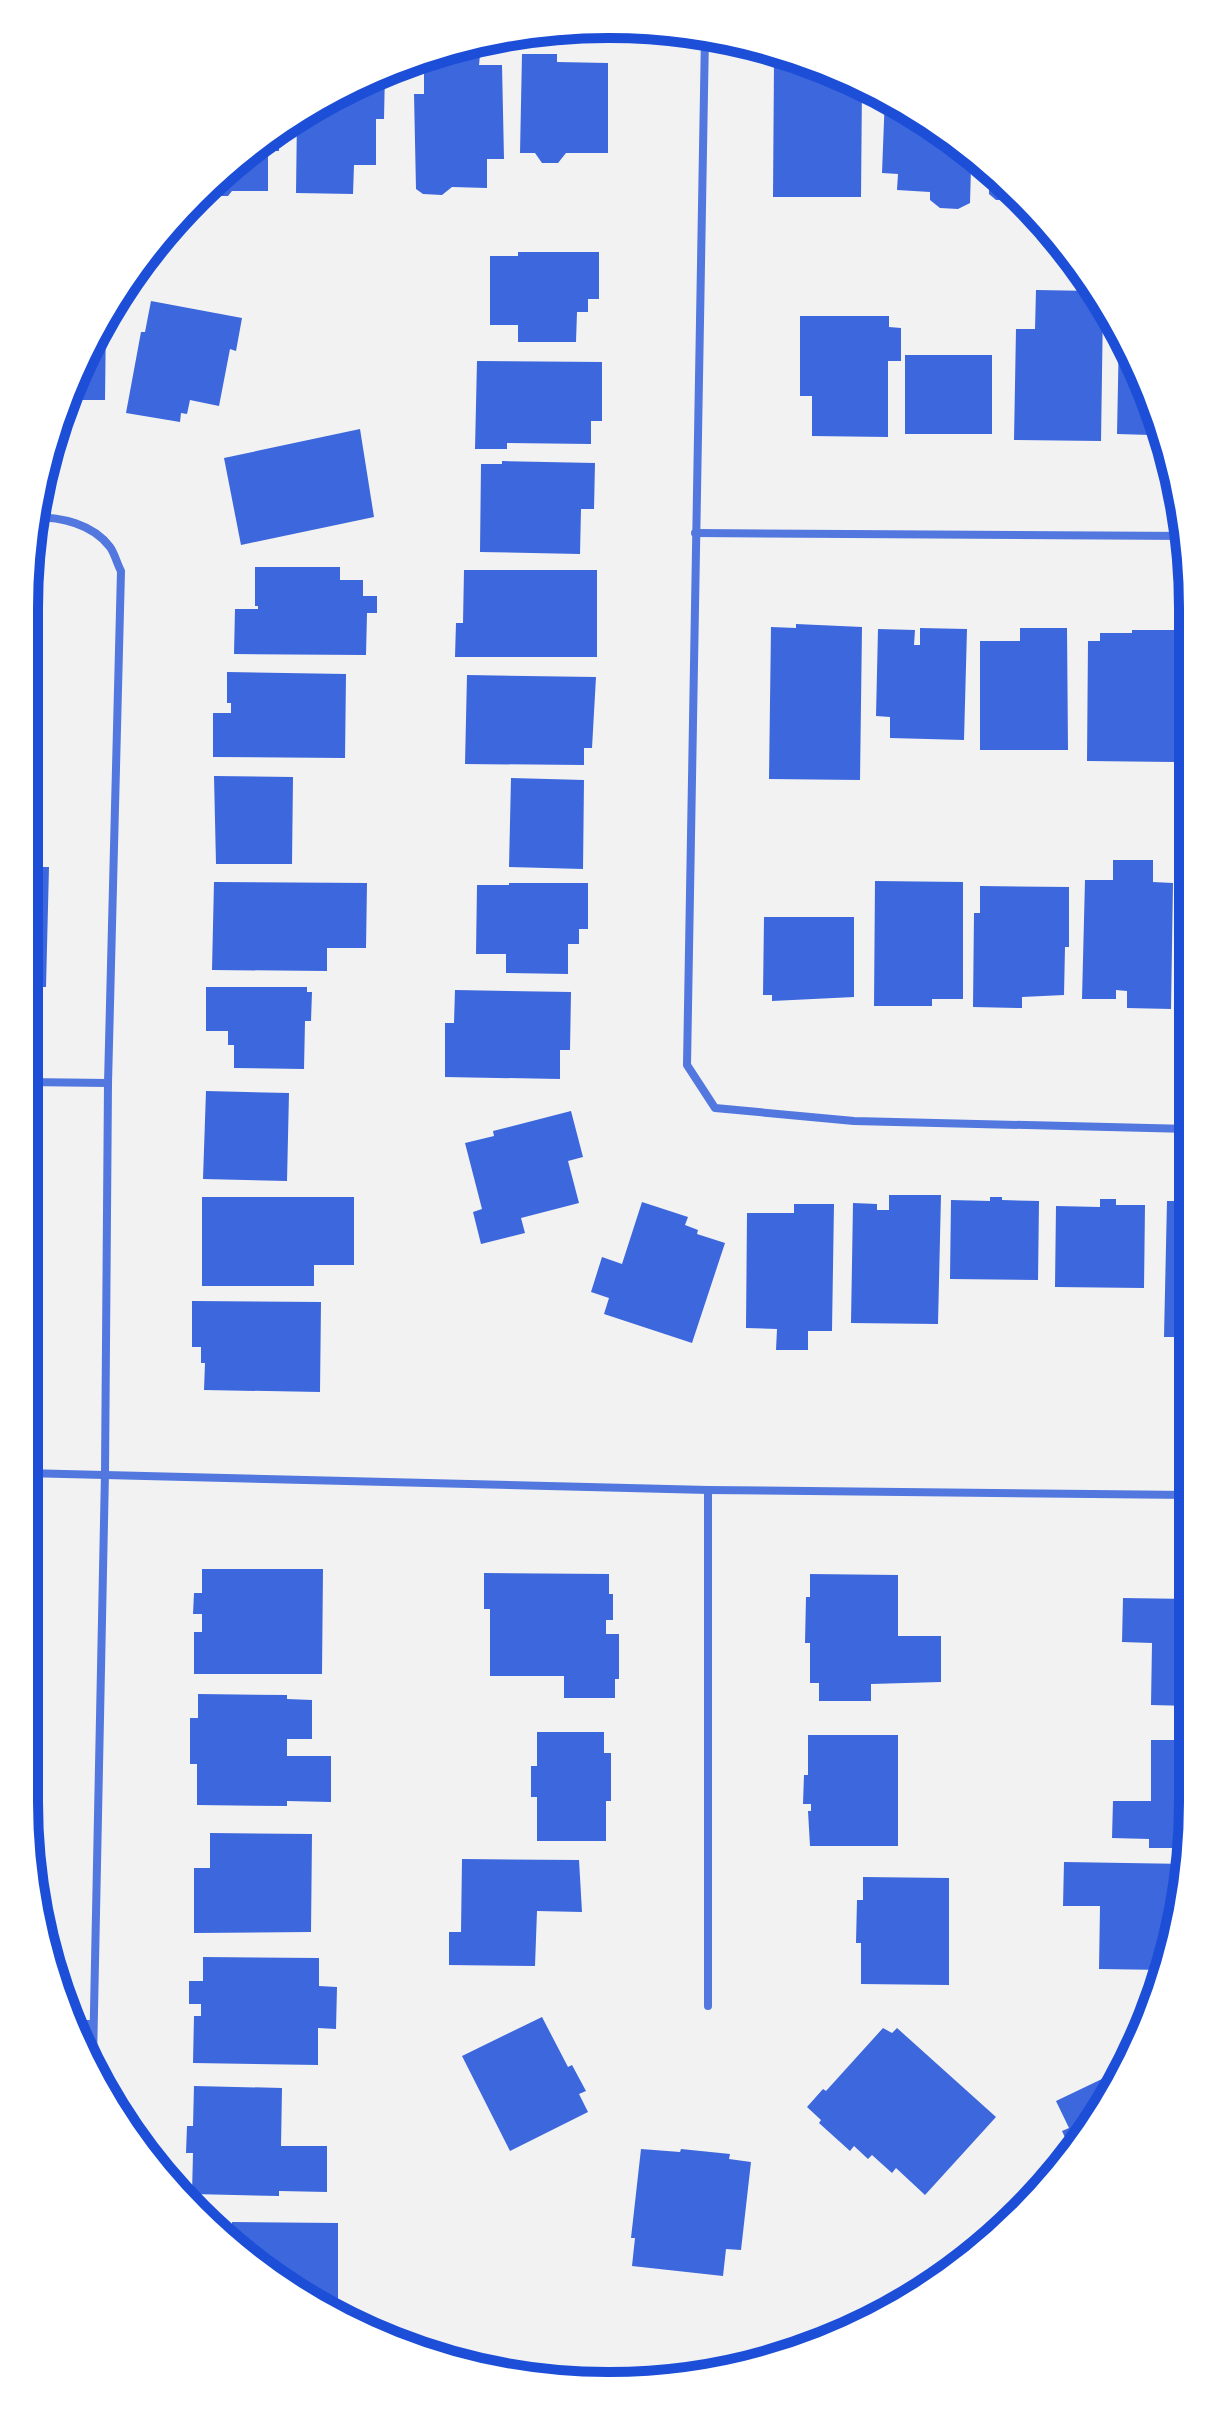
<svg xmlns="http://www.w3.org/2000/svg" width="1217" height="2410" viewBox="0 0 1217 2410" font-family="'Alegreya Sans',sans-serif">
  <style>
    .building { fill: #3d67dc }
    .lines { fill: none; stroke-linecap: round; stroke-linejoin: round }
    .minor { stroke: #5277de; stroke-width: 8 }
    .rim { fill: none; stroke: #1d4ed8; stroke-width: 10 }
  </style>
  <rect width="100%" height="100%" fill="#f2f2f2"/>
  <!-- building -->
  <g class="building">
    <path d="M434,52H439V55H480L479,65H502L504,159H487V188L452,187L442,195L423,194L416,189L414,94H424V54Z"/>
    <path d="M522,54H557V62L608,63V153H566L558,163H542L535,153H520Z"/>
    <path d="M774,63L812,64L862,83L861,197H773Z"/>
    <path d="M385,71L384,119H376V165H354L353,194L296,193L297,116L316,103Z"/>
    <path d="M885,95L967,148V167H971L970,203L958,209L940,208L930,200V192L897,190L898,174L882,173Z"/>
    <path d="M279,129V151H268V191H232L228,196H211L207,190H204L223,169Z"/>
    <path d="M989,170L1019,200H996L989,194Z"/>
    <path d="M518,252H599V299H588V312H577L576,342H518V325H490V256H518Z"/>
    <path d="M1036,290L1094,291L1103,305L1101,441L1014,440L1016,329H1035Z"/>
    <path d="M151,301L242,318L236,351L230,349L219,406L190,400L187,414L181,413L180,422L126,413L141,332H145Z"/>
    <path d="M106,315L105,400H66L84,350Z"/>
    <path d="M800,316H889V327L901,328V361H888V437L812,436V396H800Z"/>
    <path d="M1119,333L1148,384L1159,422H1151V435L1117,434Z"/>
    <rect x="905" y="355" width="87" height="79"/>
    <path d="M477,361L602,362V421H591V444L507,443V449H475Z"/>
    <path d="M360,429L374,517L241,545L224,458Z"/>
    <path d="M502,461L595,463L594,509H581L580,554L480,552L481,464H502Z"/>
    <path d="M255,567H340V580H363V596H377V613H367L366,655L234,654L235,609H258V606H255Z"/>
    <path d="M464,570H597V657H455L456,623H463Z"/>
    <path d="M796,624L862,627L860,780L769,779L771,627L796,628Z"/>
    <path d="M920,628L967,629L964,740L890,738V717L876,716L878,629L915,630L914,645H920Z"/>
    <path d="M1020,628H1067L1068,750H980V641H1020Z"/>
    <path d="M1132,630H1176L1175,762L1087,761L1088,641H1100V633H1132Z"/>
    <path d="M25,648H38L37,715H25Z"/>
    <path d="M227,672L346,674L345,758L213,757V713H231V703H227Z"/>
    <path d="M467,675L596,677L592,748H584V765L465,764Z"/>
    <path d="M214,776L293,777L292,864H216Z"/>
    <path d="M511,778L584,780L583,869L509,867Z"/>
    <path d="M1113,860H1153V882L1173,883L1171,1009L1127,1008V991L1116,990V999H1082L1085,880H1113Z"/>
    <path d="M25,867H49L46,987H33V996L25,995Z"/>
    <path d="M875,881L963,882V999H932V1006H874Z"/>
    <path d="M214,882L367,883L366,948H327V971L212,970Z"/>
    <path d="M509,883H588V929H579V944H568V974L506,973V954H476L477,885H509Z"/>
    <path d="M980,886L1069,887V947H1065L1064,995L1022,997V1008L973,1007L974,913H980Z"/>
    <path d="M764,917H854V997L772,1001V995H763Z"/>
    <rect x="1184" y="926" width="5" height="79"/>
    <path d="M206,987H307V992H312L311,1021H305L304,1069L234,1068V1045H228V1031H206Z"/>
    <path d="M455,990L571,992L570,1050H560V1079L445,1077V1023H454Z"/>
    <path d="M206,1091L289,1093L287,1181L203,1179Z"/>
    <path d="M571,1111L583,1157L568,1161L579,1203L521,1218L525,1233L481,1244L473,1212L482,1209L465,1143L494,1136L493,1131Z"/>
    <path d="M889,1195H941L938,1324L851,1323L853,1203L877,1204V1210H889Z"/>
    <path d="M202,1197H354V1265H314V1286H202Z"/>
    <path d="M990,1197H1002V1200L1039,1201L1038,1280L950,1279L951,1200L990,1201Z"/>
    <path d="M1100,1199H1116V1205H1145L1144,1288L1055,1287L1056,1206L1100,1207Z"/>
    <path d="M25,1200H30L28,1277H25Z"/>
    <path d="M1167,1201H1190V1337H1164Z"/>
    <path d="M642,1202L688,1217L685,1225L698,1230L697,1234L725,1243L692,1343L604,1314L609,1298L591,1292L602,1257L622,1264Z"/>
    <path d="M794,1204H834L832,1331H808V1350H776L777,1329L746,1328L747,1213H794Z"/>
    <path d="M192,1301L321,1302L320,1392L204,1390L205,1363H201V1347H192Z"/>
    <path d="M202,1569H323L322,1674H194V1632H202V1614H193L194,1593H202Z"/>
    <path d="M484,1573L609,1574V1594H613V1620H606V1634H619V1679H615V1698H564V1676H490V1609H484Z"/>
    <path d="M810,1574L898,1575V1636H941V1682L871,1684V1701H819V1683H810V1643H805L806,1597H810Z"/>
    <path d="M1123,1598L1191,1599V1706L1151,1705L1152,1643L1122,1642Z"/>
    <path d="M198,1694L287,1695V1699L312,1700V1739H287V1756H331V1802L287,1801V1806L197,1805V1764H190V1718H198Z"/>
    <path d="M537,1732H604V1753H611V1801H606V1841H537V1797H531V1766H537Z"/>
    <path d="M808,1735H898V1846H810L808,1811H811V1804H803L804,1775H808Z"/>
    <path d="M1151,1740H1191L1190,1848H1149V1839L1112,1838L1113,1801H1151Z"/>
    <path d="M210,1833L312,1834L311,1932L194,1933V1868H210Z"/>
    <path d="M462,1859L579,1860L582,1912L537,1911L535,1966L449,1965V1932H461Z"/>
    <path d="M1064,1862L1188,1864L1173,1952L1166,1970L1099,1969L1100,1906H1063Z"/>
    <path d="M863,1877L949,1878V1985L861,1984V1943H856L857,1900H863Z"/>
    <path d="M203,1957L319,1958V1986L337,1987L336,2029L318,2028V2065L193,2063L194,2016H201V2004H189V1981H203Z"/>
    <path d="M542,2017L568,2067L572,2065L586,2091L579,2094L588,2112L510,2151L462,2056Z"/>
    <path d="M883,2028L892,2033L897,2028L996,2117L925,2195L896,2168L892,2173L872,2155L868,2159L854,2146L850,2151L819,2123L821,2120L807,2107L823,2089L826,2091Z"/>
    <path d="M1127,2067L1096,2111L1070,2148L1062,2131L1069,2128L1056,2101Z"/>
    <path d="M194,2086L282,2088L281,2146H327V2192L279,2191V2196L192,2194L193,2153H186L187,2126H193Z"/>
    <path d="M641,2149L680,2152L681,2149L730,2154L729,2159L751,2162L741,2250L726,2249L723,2276L632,2266L635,2238H631Z"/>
    <path d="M232,2222L338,2223V2317L284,2288L232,2239Z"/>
  </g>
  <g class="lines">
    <!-- minor -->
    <g class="minor">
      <path d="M705,35L687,1065L715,1108L854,1121L1190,1129"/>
      <path d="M34,517C61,517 93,524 110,547C115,554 117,564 121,571L108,1083L105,1473L93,2060"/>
      <path d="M695,533L1188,536"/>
      <path d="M25,1082L108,1083"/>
      <path d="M24,1473L708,1490L1191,1495"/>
      <path d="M708,2006V1490"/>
      <path d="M74,2024H93"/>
    </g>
  </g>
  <!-- crop -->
  <path d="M0 0H1217V2410H0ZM608 38H609A570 570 0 0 1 1179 608V1802A570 570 0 0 1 609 2372H608A570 570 0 0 1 38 1802V608A570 570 0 0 1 608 38Z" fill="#fff" fill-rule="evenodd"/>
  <path class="rim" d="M608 38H609A570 570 0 0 1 1179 608V1802A570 570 0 0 1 609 2372H608A570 570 0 0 1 38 1802V608A570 570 0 0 1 608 38Z"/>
</svg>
